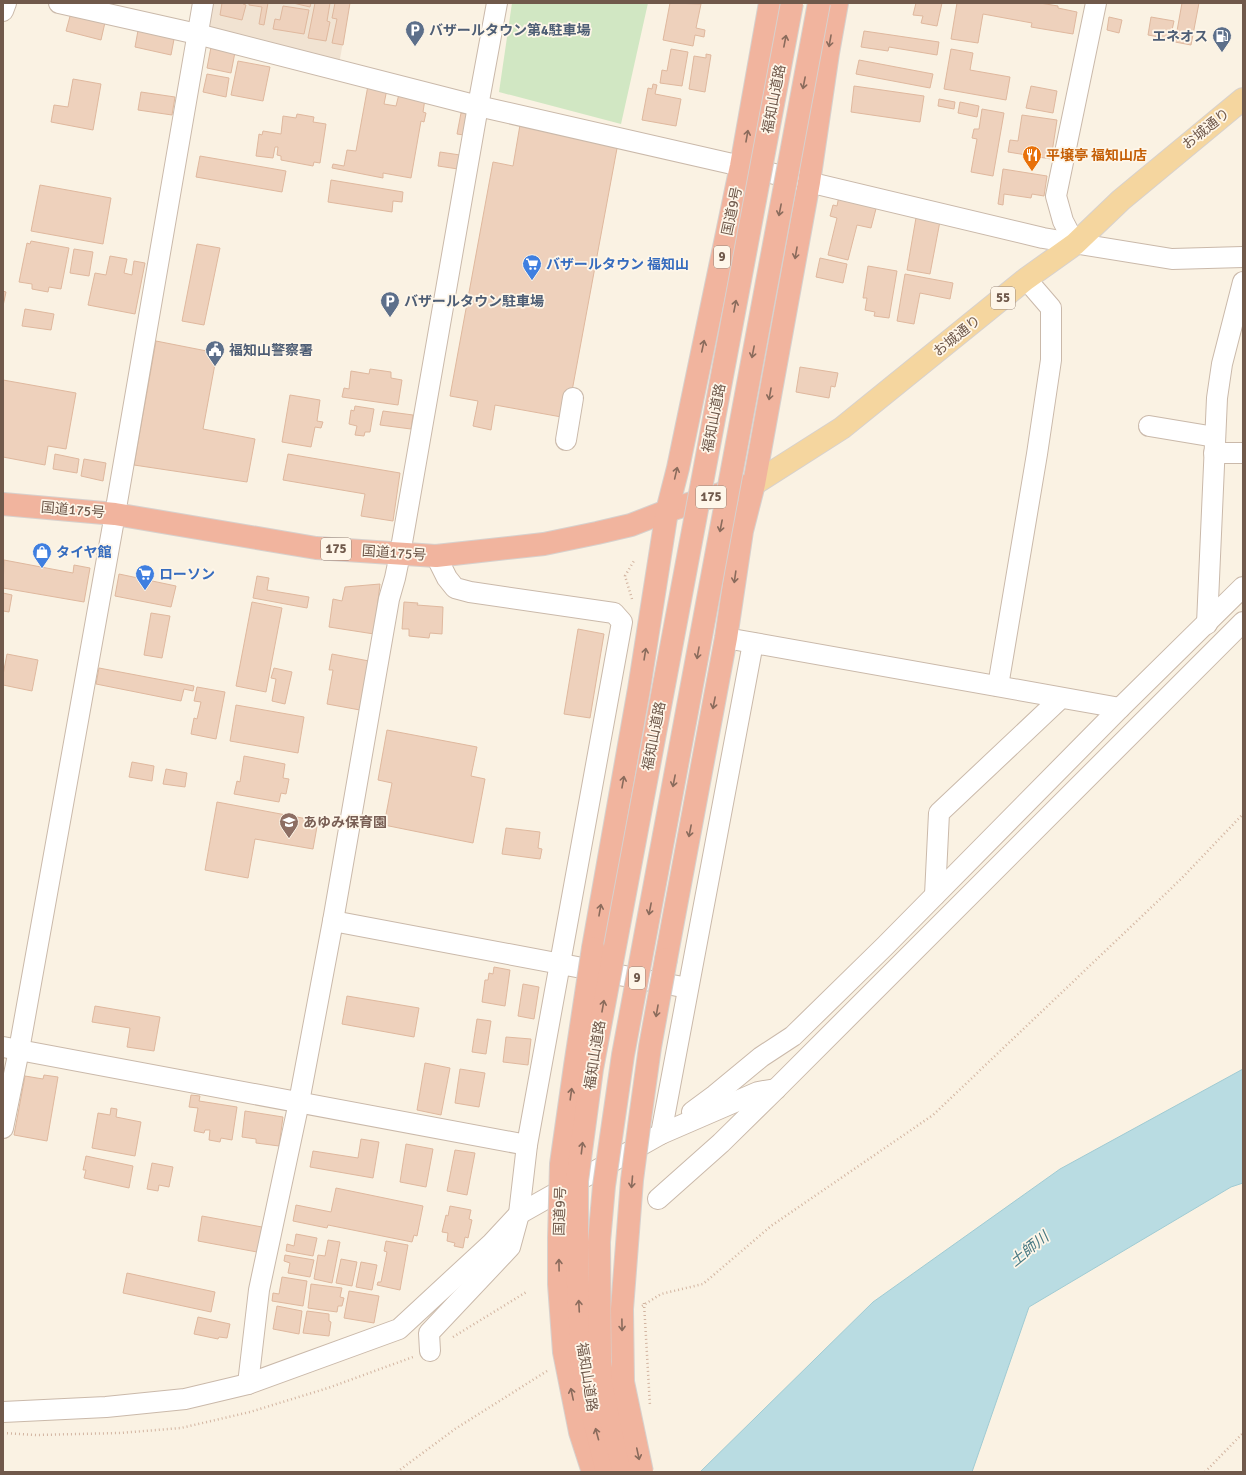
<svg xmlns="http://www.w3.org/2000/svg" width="1246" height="1475" viewBox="0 0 1246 1475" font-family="Signika,'Noto Sans JP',sans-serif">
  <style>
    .residential { fill: #f1e3d2 }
    .green { fill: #d1e7c3 }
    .water { fill: #b9dce2; stroke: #a0cbd3 }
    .building { fill: #eed1bc; stroke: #dfb89e }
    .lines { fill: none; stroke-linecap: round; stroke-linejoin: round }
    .minor-casing { stroke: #cab9aa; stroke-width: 22 }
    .major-casing { stroke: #d7d1cd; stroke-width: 24 }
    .highway-casing { stroke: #d7d1cd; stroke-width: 24 }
    .path { stroke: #d2b4a0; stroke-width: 2.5; stroke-dasharray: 1 3; stroke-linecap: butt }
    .minor { stroke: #fff; stroke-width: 20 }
    .major { stroke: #f5d69f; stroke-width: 22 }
    .highway { stroke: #f1b49e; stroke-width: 22 }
    .highway-bridge-casing { stroke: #d7d1cd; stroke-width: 24; stroke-linecap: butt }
    .path-bridge { stroke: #d2b4a0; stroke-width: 2.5; stroke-dasharray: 1 3; stroke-linecap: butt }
    .highway-bridge { stroke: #f1b49e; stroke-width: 22 }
    .oneway { stroke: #8a6b5c }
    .labels { text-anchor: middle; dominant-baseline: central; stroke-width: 3.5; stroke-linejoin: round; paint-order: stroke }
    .shield { fill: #fef6e9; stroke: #9b887a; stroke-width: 1 }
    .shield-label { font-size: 13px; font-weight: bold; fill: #70594b }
    .service-label { font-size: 14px; font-weight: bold; fill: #4e5e75; stroke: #fef6e9; text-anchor: start }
    .street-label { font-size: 14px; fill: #70594b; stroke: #fef6e9 }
    .food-label { font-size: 14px; font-weight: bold; fill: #c56008; stroke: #fef6e9; text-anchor: start }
    .shop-label { font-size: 14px; font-weight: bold; fill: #366cbe; stroke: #fef6e9; text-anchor: start }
    .education-label { font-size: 14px; font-weight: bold; fill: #785e54; stroke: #fef6e9; text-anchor: start }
    .water-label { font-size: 15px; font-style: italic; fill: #477882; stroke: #fef6e9 }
  </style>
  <rect width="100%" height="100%" fill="#faf2e3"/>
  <!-- residential -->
  <path class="residential" d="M203,3H350L338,70L197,34Z"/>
  <!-- green -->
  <path class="green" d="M512,3H648L621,124L499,92Z"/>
  <!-- water -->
  <path class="water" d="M1243,1069V1183L1231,1187L1029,1307L972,1472H700L873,1302L1060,1169Z"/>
  <!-- building -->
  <g class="building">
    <path d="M222,3H244L243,4L246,5L242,20L220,15Z"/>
    <path d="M249,3H268L264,25L259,24L262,7L249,5Z"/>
    <path d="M293,3H311L310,7Z"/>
    <path d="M315,3H330L327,21L330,22L326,41L308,38Z"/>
    <path d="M335,3H350L343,45L332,43L337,19L332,18Z"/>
    <path d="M670,3L701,4L696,28L705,30L704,37L695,35L693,46L663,40Z"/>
    <path d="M916,3H942L937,26L921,23L923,16L913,15Z"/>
    <path d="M957,3H1040L1058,6V8L1077,12L1073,34L1031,27L1032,23L983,14L978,43L951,39Z"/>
    <path d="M1182,3H1199L1191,45L1175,42Z"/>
    <path d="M283,6L309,10L304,34L273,29L275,19L280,20Z"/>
    <path d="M72,9L106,18L101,40L66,31Z"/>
    <path d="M1109,17L1122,20L1119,33L1107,30Z"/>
    <path d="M1151,17L1174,21L1170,39L1148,35Z"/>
    <path d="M139,25L175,34L171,55L135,47Z"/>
    <path d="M864,31L939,42L937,55L889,47L888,51L861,47Z"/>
    <path d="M212,42L236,47L231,73L207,68Z"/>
    <path d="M671,49L688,52L682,86L660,83L662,70L667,71Z"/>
    <path d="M951,49L973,53L970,70L1010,77L1006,100L944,89Z"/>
    <path d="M706,54L711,55L705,92L689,89L694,56L706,58Z"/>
    <path d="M859,60L933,74L930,88L856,74Z"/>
    <path d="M238,61L270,67L263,101L231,95Z"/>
    <path d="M207,74L229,78L226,97L203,92Z"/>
    <path d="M73,79L101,84L93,130L51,122L54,105L68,107Z"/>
    <path d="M369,80L388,84L384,104L396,106L399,94L425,99L423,112L426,113L424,122L421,121L411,178L383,173V178L332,168L333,164L344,166L347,150L356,151Z"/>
    <path d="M653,84L657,85L655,94L681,99L676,126L642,120L648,88L652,89Z"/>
    <path d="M854,86L924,96L920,122L851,112Z"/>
    <path d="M1031,86L1057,91L1053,113L1026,108Z"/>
    <path d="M141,92L175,97L172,115L138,110Z"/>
    <path d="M939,99L955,102L954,109L938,106Z"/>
    <path d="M960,102L979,106L977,117L958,113Z"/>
    <path d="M982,109L1004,113L993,176L971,172L977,139L972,138L974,129H979Z"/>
    <path d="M461,113L467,114L464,135L457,134Z"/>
    <path d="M297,114L314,117L313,122L326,124L320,163L314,162L313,166L281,160V156L277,155L278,147H275L273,158L256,156L259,134L262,135L263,131L281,134L283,116L296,118Z"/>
    <path d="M1022,115L1057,120L1051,159L1008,152L1010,140L1018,141Z"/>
    <path d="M520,125L618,143L567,418L495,405L491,430L473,426L478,401L450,396L493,162L513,166Z"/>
    <path d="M440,152L460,155L458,169L438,166Z"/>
    <path d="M200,156L286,171L282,192L196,177Z"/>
    <path d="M1003,169L1047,176L1044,196L1032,194L1031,198L1004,194L1003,205L998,204Z"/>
    <path d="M331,180L403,192L402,202L393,201L392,212L328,202Z"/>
    <path d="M40,185L111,198L103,244L31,231Z"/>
    <path d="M840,191L878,201L871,228L857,225L848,260L828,255L837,218L830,216L833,205L837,206Z"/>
    <path d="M917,212L941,216L930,274L907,270Z"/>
    <path d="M31,241L69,248L61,289L49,287L48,292L32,289V284L19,282L27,243L30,244Z"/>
    <path d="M197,244L220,248L204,325L182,321Z"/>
    <path d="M74,249L93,252L89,276L70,273Z"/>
    <path d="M110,256L127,259L124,273L132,275L134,261L145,263L135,314L88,305L95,273L106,275Z"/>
    <path d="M820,258L847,264L843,283L816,277Z"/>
    <path d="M868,266L897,271L889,318L874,316L875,312L865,310L867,298H863Z"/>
    <path d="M905,274L953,283L950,299L920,293L914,324L897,321Z"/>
    <path d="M3,291L6,292L3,306Z"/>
    <path d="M25,309L54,314L51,330L22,326Z"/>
    <path d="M156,341L217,353L203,429L255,439L247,482L134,465Z"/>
    <path d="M800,367L838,373L835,387L831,386L829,398L796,392Z"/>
    <path d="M370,369L391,372V378L402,380L398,405L342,397L344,388L349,389L351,371L369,374Z"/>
    <path d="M3,380L76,393L66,449L48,446L45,465L3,457Z"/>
    <path d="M290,395L320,400L317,421L323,422L321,428L315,427L311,447L282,442Z"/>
    <path d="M355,406L374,409L370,432H365L364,436L355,435L357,426L349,424L351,410L354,411Z"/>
    <path d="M383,411L413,415L411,429L380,425Z"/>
    <path d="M55,454L79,459L77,473L53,469Z"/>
    <path d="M288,454L400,473L393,521L361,516L365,494L283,480Z"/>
    <path d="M84,459L106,463L103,481L81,476Z"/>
    <path d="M4,560L73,573L74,565L90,568L84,602L3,588Z"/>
    <path d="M119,574L176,586L171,607L115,596Z"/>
    <path d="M257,576L269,578L267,590L309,597L307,608L253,598Z"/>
    <path d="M380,584L374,634L329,627L333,599L342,601L345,587Z"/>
    <path d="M3,593L12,595L9,612L3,611Z"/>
    <path d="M252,602L282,608L266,692L236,686Z"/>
    <path d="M404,602L418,603L417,605L443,607L442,634L430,633L429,638L409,636V629H402Z"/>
    <path d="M151,613L170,616L162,658L144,655Z"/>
    <path d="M578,629L604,634L590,718L564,714Z"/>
    <path d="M7,654L38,660L32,691L3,685V675Z"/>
    <path d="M332,654L369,661L360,710L327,704L333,670H329Z"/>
    <path d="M99,668L194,686L193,691L184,689L181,701L96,684Z"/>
    <path d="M274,668L292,672L285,704L272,701L276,679L271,678Z"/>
    <path d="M197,687L225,692L216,739L191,734L194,718L197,719L201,702L194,701Z"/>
    <path d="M236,705L304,717L298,753L230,741Z"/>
    <path d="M387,730L477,747L471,776L485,779L473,843L384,825L392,783L378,780Z"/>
    <path d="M244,756L285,764L283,778L289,779L286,794L281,793L279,802L234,794L237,781L240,782Z"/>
    <path d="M132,762L154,766L152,781L129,777Z"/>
    <path d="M166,769L187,773L185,787L163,784Z"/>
    <path d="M217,802L318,821L313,849L255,839L248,878L205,870Z"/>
    <path d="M506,828L540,832L538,848L542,849L540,859L502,854Z"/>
    <path d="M494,967L510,970L505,1006L482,1002L485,980H488L489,973L493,974Z"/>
    <path d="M523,984L539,987L534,1019L518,1016Z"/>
    <path d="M347,996L419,1008L414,1037L342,1024Z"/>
    <path d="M95,1006L160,1017L154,1051L127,1047L130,1028L92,1022Z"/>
    <path d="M477,1019L491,1021L486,1054L472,1052Z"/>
    <path d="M506,1037L531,1039L528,1065L503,1062Z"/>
    <path d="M425,1063L450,1068L441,1115L417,1110Z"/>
    <path d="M460,1069L485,1073L479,1107L455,1103Z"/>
    <path d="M44,1075L58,1077L47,1141L14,1135L25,1076L43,1079Z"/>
    <path d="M191,1095L200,1096L199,1101L237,1107L232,1140L221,1138L220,1142L209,1140L210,1130H205L204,1133L194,1131L198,1108L189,1107Z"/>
    <path d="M111,1108L117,1109L116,1117L141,1122L135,1156L92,1148L98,1113L110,1115Z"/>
    <path d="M245,1111L283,1117L279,1146L256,1143V1139L242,1137Z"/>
    <path d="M361,1139L379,1142L373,1178L310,1167L313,1151L358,1158Z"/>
    <path d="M406,1144L433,1149L426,1187L400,1182Z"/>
    <path d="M455,1150L475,1153L467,1195L447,1191Z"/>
    <path d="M86,1156L133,1166L129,1188L84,1178L86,1170H83Z"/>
    <path d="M152,1163L173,1167L169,1187L159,1185L158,1191L147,1189Z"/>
    <path d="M336,1188L423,1206L417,1236L414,1235L412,1242L328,1225L327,1228L293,1221L296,1205L331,1212Z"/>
    <path d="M450,1206L471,1210L469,1219L472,1220L468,1238L465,1237L463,1248L454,1246L455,1243L447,1241L448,1233L442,1232L446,1215L448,1216Z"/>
    <path d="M202,1216L262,1227L257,1252L198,1241Z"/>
    <path d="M296,1234L317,1238L313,1256L286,1251L287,1244L294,1246Z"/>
    <path d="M328,1240L340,1242L332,1283L314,1279L318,1255L325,1256Z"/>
    <path d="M386,1241L408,1245L400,1290L377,1285L378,1282H381L387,1252L384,1251Z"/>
    <path d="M285,1255L314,1260L310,1277L288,1273L290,1263L284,1261Z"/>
    <path d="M341,1259L357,1262L352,1286L336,1283Z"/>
    <path d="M361,1262L377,1265L372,1290L356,1287Z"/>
    <path d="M127,1273L215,1292L211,1312L123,1293Z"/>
    <path d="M282,1277L307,1281L303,1306L272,1301L273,1293L279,1294Z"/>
    <path d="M311,1284L342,1288L340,1297L344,1298L342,1306H338L337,1312L308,1308Z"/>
    <path d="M349,1291L379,1296L374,1323L344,1318Z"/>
    <path d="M277,1306L302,1311L299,1334L273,1329Z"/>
    <path d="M307,1311L329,1314V1321L331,1322L329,1336L303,1333Z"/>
    <path d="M198,1317L230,1324L227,1338L219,1337L218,1339L194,1334Z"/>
  </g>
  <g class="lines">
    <defs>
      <g id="minor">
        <path d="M59,3L197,34L478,106L741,166L1043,238L1172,259L1243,257"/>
        <path d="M3,11L6,3"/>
        <path d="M1075,244L1063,221L1056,196L1096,3"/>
        <path d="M1149,426L1215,437"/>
        <path d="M566,440L573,398"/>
        <path d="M1214,453H1243"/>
        <path d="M1207,624L1217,398L1222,364L1243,282"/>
        <path d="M726,638L1120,708"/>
        <path d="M998,686L1037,454L1051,360V308L1026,279"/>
        <path d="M935,895L939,813L1061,698"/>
        <path d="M333,921L688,988"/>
        <path d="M3,1047L527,1145"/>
        <path d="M692,1112L715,1095L761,1057L793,1036L885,946L1120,708L1243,587"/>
        <path d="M3,1128L19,1050L115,514L203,3"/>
        <path d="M661,1134L753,643"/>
        <path d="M658,1199L721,1143L776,1089L1243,622"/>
        <path d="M430,1351L429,1333L510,1247L519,1214L527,1145L622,622L614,613L470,592L455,588L447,578L436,556"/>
        <path d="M248,1384L259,1290L299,1102L333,921L389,599L395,578L400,554L478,106L497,3"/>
        <path d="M3,1412L106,1407L185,1399L248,1384L399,1329L492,1243L519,1214L661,1134L758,1092L776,1089"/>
      </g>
      <path id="major" d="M754,484L842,428L1026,279L1075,244L1121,200L1243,99"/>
      <g id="highway">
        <path d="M3,504L115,514L316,548L436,556L544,544L597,533L631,525L667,511L745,486"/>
        <path d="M593,948L639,689L667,511L678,468L741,166L770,3"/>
        <path d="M666,959L726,638L742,531L754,484L809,182L828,53L837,3"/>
      </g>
    </defs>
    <!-- minor casing -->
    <use href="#minor" class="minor-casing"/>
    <!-- major casing -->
    <use href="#major" class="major-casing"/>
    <!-- highway casing -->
    <use href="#highway" class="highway-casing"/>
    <!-- path -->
    <g class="path">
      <path d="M632,599L625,576L635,559"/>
      <path d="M642,1306L661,1294L703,1284L771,1226L933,1115L1181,879L1243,814"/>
      <path d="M453,1337L528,1291"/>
      <path d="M3,1433L37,1435L120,1433L181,1428L250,1412L328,1388L413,1357"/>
      <path d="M397,1472L455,1429L547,1371"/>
      <path d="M1205,1472L1243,1433"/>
    </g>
    <!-- minor -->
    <use href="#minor" class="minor"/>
    <!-- major -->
    <use href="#major" class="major"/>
    <!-- highway -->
    <use href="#highway" class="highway"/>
    <defs>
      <g id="highway-bridge">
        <path d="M592,1469L580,1432L564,1352L559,1284V1238L561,1164L575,1066L593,948"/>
        <path d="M607,1472L595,1424L582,1363L577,1265V1181L592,1069L792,3"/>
        <path d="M624,1472L610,1418L600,1363L599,1242L604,1186L623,1055L819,3"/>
        <path d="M642,1472L623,1382L622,1309L632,1180L640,1119L650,1047L666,959"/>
      </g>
    </defs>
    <!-- highway-bridge casing -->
    <use href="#highway-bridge" class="highway-bridge-casing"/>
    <!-- path-bridge -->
    <path class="path-bridge" d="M644,1303L650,1406"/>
    <!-- highway-bridge -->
    <use href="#highway-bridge" class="highway-bridge"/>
  </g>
  <!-- one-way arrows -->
  <defs><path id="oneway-shaft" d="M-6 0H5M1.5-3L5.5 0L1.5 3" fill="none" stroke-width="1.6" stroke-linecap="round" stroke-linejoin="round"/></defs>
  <g class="oneway">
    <use href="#oneway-shaft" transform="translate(785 41) rotate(-79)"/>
    <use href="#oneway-shaft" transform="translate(830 41) rotate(100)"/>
    <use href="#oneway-shaft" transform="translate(804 83) rotate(101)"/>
    <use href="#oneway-shaft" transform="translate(747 136) rotate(-80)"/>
    <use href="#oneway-shaft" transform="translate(780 210) rotate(101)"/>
    <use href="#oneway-shaft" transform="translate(796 253) rotate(100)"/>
    <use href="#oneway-shaft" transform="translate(735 306) rotate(-79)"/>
    <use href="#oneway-shaft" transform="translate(703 346) rotate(-78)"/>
    <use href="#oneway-shaft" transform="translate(753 352) rotate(101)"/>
    <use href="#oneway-shaft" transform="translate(770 394) rotate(100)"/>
    <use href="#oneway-shaft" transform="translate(676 473) rotate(-77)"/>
    <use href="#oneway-shaft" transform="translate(721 526) rotate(101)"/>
    <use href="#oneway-shaft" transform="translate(735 577) rotate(98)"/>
    <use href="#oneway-shaft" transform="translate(698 653) rotate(100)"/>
    <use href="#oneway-shaft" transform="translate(645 654) rotate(-81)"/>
    <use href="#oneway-shaft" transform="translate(714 703) rotate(101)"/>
    <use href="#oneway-shaft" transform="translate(674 781) rotate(101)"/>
    <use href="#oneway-shaft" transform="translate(623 782) rotate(-80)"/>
    <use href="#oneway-shaft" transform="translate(690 831) rotate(101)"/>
    <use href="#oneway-shaft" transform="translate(650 909) rotate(101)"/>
    <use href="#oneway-shaft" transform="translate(600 910) rotate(-80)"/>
    <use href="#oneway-shaft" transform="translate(603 1006) rotate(-80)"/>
    <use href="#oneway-shaft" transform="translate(657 1011) rotate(100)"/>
    <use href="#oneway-shaft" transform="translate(571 1094) rotate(-82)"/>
    <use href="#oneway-shaft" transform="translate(582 1148) rotate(-83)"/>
    <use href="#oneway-shaft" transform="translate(632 1182) rotate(95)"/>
    <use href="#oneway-shaft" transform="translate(559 1265) rotate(-91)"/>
    <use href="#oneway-shaft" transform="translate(579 1306) rotate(-93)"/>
    <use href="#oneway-shaft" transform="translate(622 1325) rotate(89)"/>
    <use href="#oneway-shaft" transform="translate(572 1394) rotate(-102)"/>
    <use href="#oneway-shaft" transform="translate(597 1434) rotate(-105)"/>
    <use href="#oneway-shaft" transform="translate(638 1454) rotate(78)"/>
  </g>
  <!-- icons -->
  <defs>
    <symbol id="parking-pin" viewBox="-11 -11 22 30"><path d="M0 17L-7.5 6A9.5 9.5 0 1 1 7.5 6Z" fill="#5c6f8a" stroke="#fef6e9"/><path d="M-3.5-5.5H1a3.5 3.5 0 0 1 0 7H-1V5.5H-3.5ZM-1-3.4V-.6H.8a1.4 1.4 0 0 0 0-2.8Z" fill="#fff"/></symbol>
    <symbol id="fuel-pin" viewBox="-11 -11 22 30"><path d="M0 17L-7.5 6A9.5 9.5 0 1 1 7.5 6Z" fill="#5c6f8a" stroke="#fef6e9"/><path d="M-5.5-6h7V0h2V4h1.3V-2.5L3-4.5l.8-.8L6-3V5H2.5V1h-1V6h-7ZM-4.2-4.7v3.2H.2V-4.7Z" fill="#fff"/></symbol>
    <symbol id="restaurant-pin" viewBox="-11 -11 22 30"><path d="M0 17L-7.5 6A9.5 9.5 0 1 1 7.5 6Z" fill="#e8710a" stroke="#fef6e9"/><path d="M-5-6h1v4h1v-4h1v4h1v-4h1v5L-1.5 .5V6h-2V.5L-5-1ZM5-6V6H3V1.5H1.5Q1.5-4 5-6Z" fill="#fff"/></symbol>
    <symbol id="supermarket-pin" viewBox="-11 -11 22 30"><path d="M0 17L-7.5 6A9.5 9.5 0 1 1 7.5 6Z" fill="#3f7fe0" stroke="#fef6e9"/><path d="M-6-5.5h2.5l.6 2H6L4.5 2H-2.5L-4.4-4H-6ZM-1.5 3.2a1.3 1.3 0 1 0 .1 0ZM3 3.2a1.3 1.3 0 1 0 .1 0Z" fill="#fff"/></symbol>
    <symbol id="civic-pin" viewBox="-11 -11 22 30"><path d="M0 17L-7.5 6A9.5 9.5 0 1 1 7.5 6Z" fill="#5c6f8a" stroke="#fef6e9"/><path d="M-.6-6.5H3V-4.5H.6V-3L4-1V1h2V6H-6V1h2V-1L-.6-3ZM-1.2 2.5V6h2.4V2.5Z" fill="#fff"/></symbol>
    <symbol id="shop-pin" viewBox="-11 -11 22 30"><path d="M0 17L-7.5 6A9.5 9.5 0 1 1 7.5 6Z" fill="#3f7fe0" stroke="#fef6e9"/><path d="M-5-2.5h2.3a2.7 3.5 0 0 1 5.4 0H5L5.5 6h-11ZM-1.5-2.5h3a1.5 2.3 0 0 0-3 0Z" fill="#fff"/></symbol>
    <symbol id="school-pin" viewBox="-11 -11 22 30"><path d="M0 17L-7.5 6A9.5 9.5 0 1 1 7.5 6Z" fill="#8d6e63" stroke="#fef6e9"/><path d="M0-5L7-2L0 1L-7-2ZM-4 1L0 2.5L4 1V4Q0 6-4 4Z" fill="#fff"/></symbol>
  </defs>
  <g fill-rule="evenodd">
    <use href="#parking-pin" x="404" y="19" width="22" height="30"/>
    <use href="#fuel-pin" x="1211" y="25" width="22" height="30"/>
    <use href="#restaurant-pin" x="1021" y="144" width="22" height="30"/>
    <use href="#supermarket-pin" x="521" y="253" width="22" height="30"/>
    <use href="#parking-pin" x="379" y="290" width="22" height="30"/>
    <use href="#civic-pin" x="204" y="339" width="22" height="30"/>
    <use href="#shop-pin" x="31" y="541" width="22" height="30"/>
    <use href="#supermarket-pin" x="134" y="563" width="22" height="30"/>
    <use href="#school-pin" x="278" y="811" width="22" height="30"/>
  </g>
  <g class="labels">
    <!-- shield labels -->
    <g class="shield">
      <rect x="714" y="246" width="16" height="22" rx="3"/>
      <rect x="991" y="287" width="24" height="22" rx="3"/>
      <rect x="696" y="486" width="30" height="22" rx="3"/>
      <rect x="321" y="538" width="30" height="22" rx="3"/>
      <rect x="629" y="967" width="16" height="22" rx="3"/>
    </g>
    <g class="shield-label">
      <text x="722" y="257">9</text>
      <text x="1003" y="298">55</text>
      <text x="711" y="497">175</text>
      <text x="336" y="549">175</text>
      <text x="637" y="978">9</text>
    </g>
    <!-- service labels -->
    <g class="service-label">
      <text x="429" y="30">バザールタウン第4駐車場</text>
      <text x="1208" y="36" text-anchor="end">エネオス</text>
      <text x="404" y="301">バザールタウン駐車場</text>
      <text x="229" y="350">福知山警察署</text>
    </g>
    <!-- street labels -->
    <g class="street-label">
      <text transform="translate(774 99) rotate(-79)">福知山道路</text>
      <text transform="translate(1206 129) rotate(-39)">お城通り</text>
      <text transform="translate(732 211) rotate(-78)">国道9号</text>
      <text transform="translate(957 336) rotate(-39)">お城通り</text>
      <text transform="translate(714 418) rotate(-79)">福知山道路</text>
      <text transform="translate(73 510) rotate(5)">国道175号</text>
      <text transform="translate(394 553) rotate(4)">国道175号</text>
      <text transform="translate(654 736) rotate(-79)">福知山道路</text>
      <text transform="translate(595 1055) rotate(-81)">福知山道路</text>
      <text transform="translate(560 1211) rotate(-88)">国道9号</text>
      <text transform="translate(587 1377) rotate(81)">福知山道路</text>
    </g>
    <!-- food labels -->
    <g class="food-label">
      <text x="1046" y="155">平壌亭 福知山店</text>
    </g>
    <!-- shop labels -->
    <g class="shop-label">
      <text x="546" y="264">バザールタウン 福知山</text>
      <text x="56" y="552">タイヤ館</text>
      <text x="159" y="574">ローソン</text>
    </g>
    <!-- education labels -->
    <g class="education-label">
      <text x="303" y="822">あゆみ保育園</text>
    </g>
    <!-- water labels -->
    <g class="water-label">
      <text transform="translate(1029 1249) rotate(-39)">土師川</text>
    </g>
  </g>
  <!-- border -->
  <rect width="1246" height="1475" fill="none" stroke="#70594b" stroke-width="8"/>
</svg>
